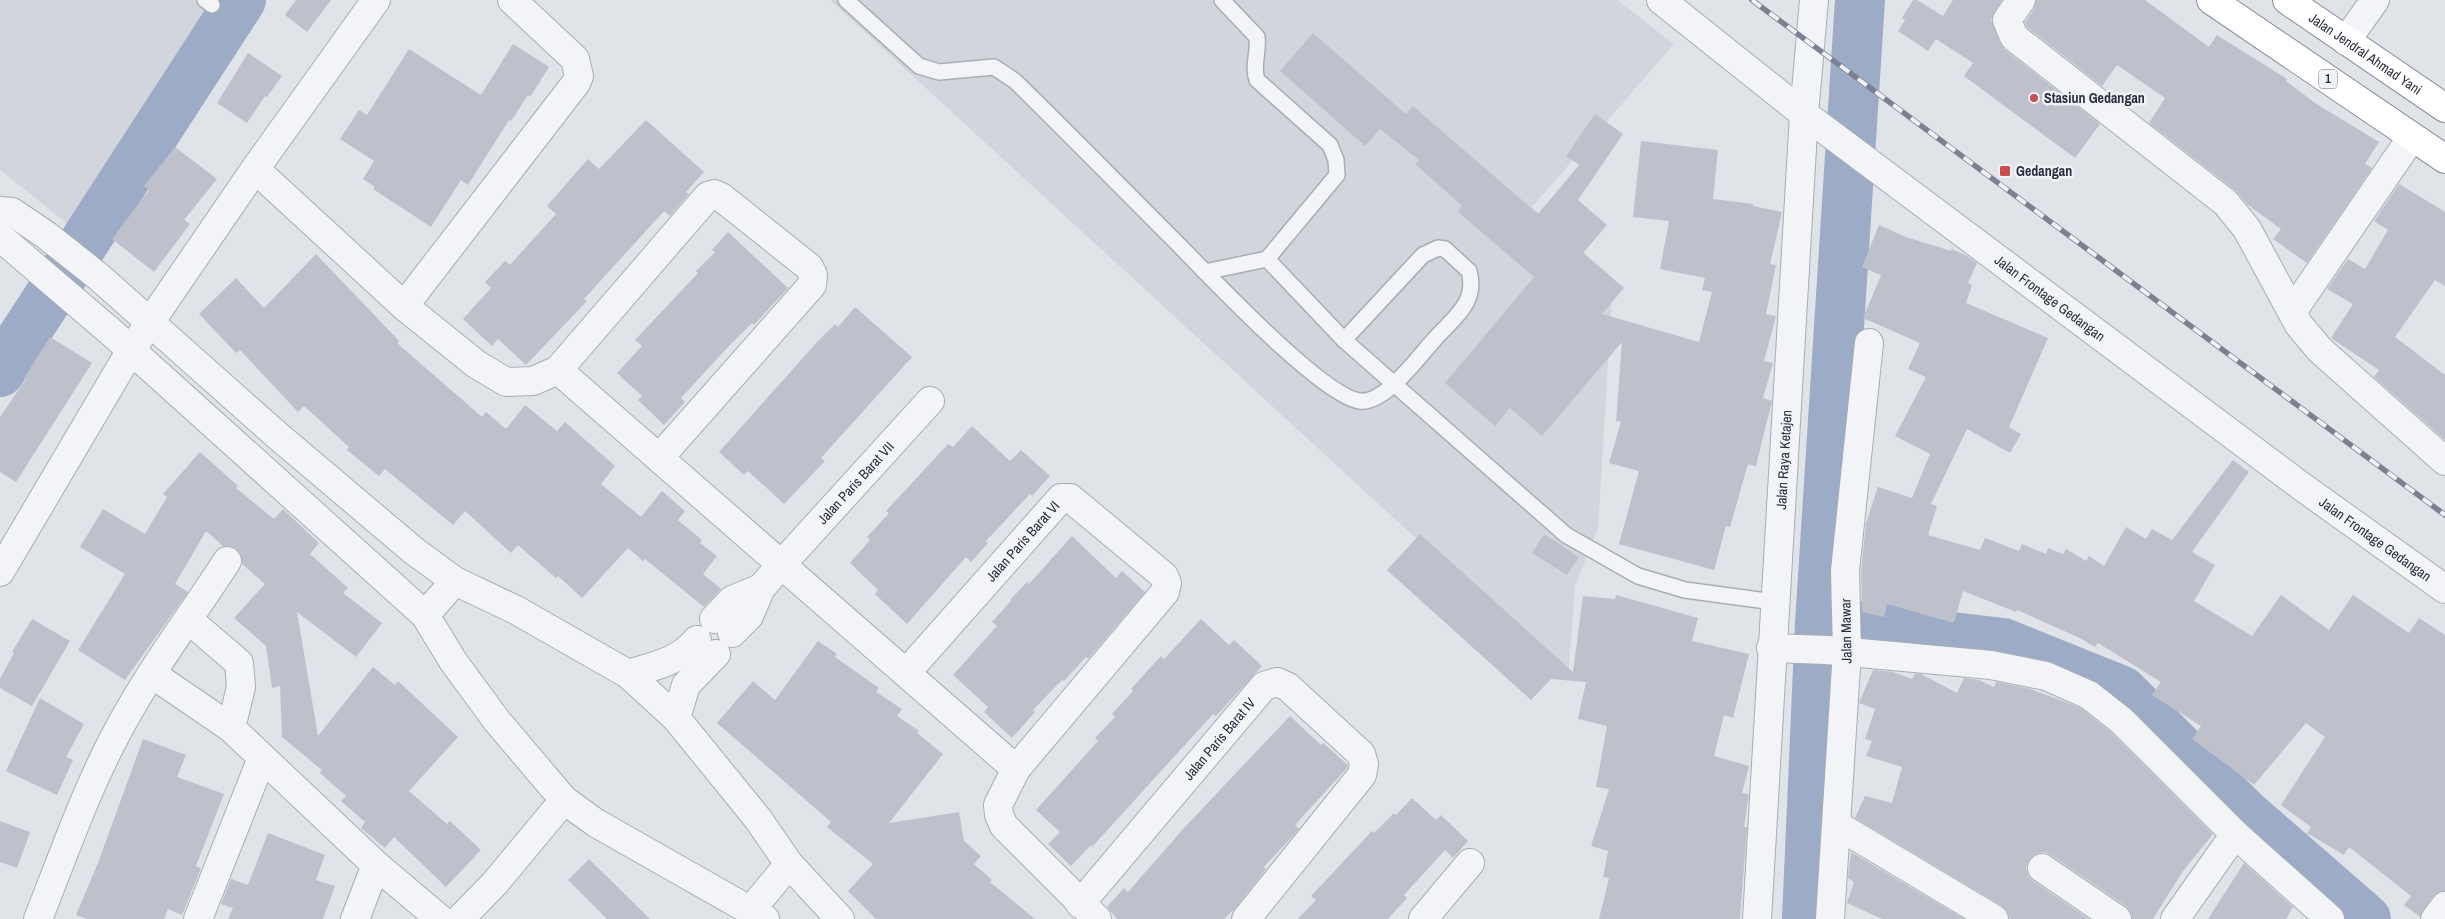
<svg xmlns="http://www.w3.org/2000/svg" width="2445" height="919" viewBox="0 0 2445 919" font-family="'Archivo Narrow',sans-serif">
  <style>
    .built { fill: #d3d5dd }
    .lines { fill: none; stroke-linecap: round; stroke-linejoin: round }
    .river { stroke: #9dacc6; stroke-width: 50 }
    .building { fill: #bec1cb }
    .service-casing { stroke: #a9adb5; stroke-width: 18 }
    .minor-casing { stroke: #a9adb5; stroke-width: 30 }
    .tertiary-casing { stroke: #a9adb5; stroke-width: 30 }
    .trunk-casing { stroke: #898f9e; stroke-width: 30 }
    .service { stroke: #f3f4f7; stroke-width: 15 }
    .minor { stroke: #f3f4f7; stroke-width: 28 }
    .tertiary { stroke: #f3f4f7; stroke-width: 28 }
    .trunk { stroke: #fff; stroke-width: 28 }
    .rail-casing { stroke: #7b8191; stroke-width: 5.5 }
    .rail { stroke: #f0f2f6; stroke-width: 4; stroke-dasharray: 11; stroke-linecap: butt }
    .poi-dot { fill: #c64d50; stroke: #f0f2f6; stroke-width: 2 }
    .labels { text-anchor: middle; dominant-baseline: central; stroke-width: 5; stroke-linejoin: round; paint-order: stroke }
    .shield { fill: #f0f2f6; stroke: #656a76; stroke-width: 1 }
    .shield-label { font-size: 12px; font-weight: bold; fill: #2a2f3f }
    .street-label { font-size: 14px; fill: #2a2f3f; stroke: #f0f2f6 }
    .poi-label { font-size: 14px; font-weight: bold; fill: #2a2f3f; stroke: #f0f2f6; text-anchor: start }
  </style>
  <rect width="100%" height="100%" fill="#e0e3e8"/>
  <!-- built -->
  <g class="built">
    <path d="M0,0H222L74,229L0,170Z"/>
    <path d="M830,0H1617L1674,44L1532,207L1613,278L1598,529L1575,586L1568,678Z"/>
  </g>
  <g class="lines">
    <!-- river -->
    <g class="river">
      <path d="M0,372L241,0"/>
      <path d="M1851,625L2003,643L2122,691L2244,813L2366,919"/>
      <path d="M1807,919L1820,623L1860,0"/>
    </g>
  </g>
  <!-- building -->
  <g class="building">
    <path d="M296,0H331L307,32L285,15Z"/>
    <path d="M1913,0H1917L1943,16L1953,0H2002L1991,19L2000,43L2004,49L2100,124L2075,158L1964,76L1973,63L1936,39L1928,51L1898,31L1905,20L1902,18Z"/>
    <path d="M2036,0H2145L2209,47L2217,35L2287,79L2286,81L2315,103L2379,142L2365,164L2372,168L2307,263L2273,239L2281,229L2248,205L2236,191L2149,123L2165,98L2117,65L2102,86L2027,27L2025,22L2034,9Z"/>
    <path d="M1313,33L1406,114L1413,106L1538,214L1579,165L1566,156L1595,114L1623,134L1578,200L1607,225L1583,253L1624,288L1602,314L1699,342L1712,292L1702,290L1705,278L1660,269L1669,221L1633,217L1641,141L1718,150L1713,199L1753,204V206L1782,212L1770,264L1776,265L1766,314L1776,316L1764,361L1773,363L1763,398L1772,401L1756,466L1748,464L1730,527L1726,526L1714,570L1619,544L1639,471L1609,463L1621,422L1616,421L1622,342L1542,436L1510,408L1495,426L1445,383L1534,277L1458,212L1462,206L1415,164L1419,160L1380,129L1365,146L1280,71Z"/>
    <path d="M513,44L549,67L530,97L528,95L511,121L509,120L468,185L461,180L431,227L373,189L375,187L363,179L374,161L340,139L359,110L367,115L409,49L481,95Z"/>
    <path d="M248,53L282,76L267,97L265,96L247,123L217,103Z"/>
    <path d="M646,120L704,172L686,192L689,194L670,216L664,211L584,299L587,301L526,365L498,339L492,346L463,319L491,288L485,282L505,261L510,265L556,214L547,206L588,159L599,169Z"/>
    <path d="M175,147L217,179L184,220L190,224L154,272L112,239L149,190L144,186Z"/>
    <path d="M2399,184L2445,212V286L2435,280L2395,337L2445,375V440L2374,377L2379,370L2331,338L2353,304L2327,289L2348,259L2365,269L2388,230L2374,221Z"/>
    <path d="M1879,225L1906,237L1951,251L1952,249L1967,256L1977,263L1968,283L1972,285L1966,303L2048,338L2009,427L2021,434L2010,453L1967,429L1931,504L1937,506L1928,535L1980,550L1985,538L2019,551L2022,544L2046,554L2048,548L2063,554L2066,549L2086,561L2089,556L2104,566L2126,527L2146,539L2152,529L2172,540L2233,460L2249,472L2192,552L2215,565L2194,601L2252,636L2281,595L2329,630L2353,595L2409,633L2419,618L2445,635V891L2433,896L2420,917L2404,905L2411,896L2349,847L2344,855L2307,833L2311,827L2281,805L2325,737L2306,723L2254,785L2192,739L2201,726L2152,695L2161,682L2098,643L2095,647L2080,638L2017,610L2016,612L1963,591L1954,623L1887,604L1884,617L1862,612L1861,572L1866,523L1878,487L1912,498L1930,454L1895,436L1926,377L1908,369L1920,343L1863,318L1881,275L1862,267Z"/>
    <path d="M728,232L788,288L754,325L752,323L727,348L681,398L685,402L664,425L638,400L642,396L617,373L642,346L635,340L698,273L696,271L715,252L712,250Z"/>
    <path d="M316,254L399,341L397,343L482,417L486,412L506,429L525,405L557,431L565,422L615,466L601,484L641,517L662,491L685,511L678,520L702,540L700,543L717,556L703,574L721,589L704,607L645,559L643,561L628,548L582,598L558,576L556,578L518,545L511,553L465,511L453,525L385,469L379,476L347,450L349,447L304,406L298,412L240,350L236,353L199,314L236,278L264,308Z"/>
    <path d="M855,307L912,357L821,458L825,461L784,504L748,471L744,475L719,452L818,341L835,324L838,327Z"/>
    <path d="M50,337L92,363L16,482L0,472V417L26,379L24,378Z"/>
    <path d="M972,426L1010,461L1021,450L1050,476L1032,496L1030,494L986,541L988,543L971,562L966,557L907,624L875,594L878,590L850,563L870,540L867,537L889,513L886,511L948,444L953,447Z"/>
    <path d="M200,452L238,486L236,488L274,519L283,509L319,543L310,554L348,588L343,593L382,623L356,657L297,612L318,736L373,667L395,685L398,681L458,737L409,791L447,824L450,821L481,850L446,887L394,837L385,848L361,828L365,822L341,801L346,796L320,773L322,770L282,737L280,686L272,688L266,646L234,618L265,584L242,564L241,554L235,548L223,546L206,531L175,584L188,592L125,680L78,650L125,574L80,547L103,509L145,534L167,497L163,494Z"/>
    <path d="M1420,534L1573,672L1583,596L1615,599L1616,595L1698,618L1692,641L1749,654L1733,718L1724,715L1714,756L1749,766L1742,793L1749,794L1744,827H1747L1740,919H1599L1609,878L1603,877L1608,851L1591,846L1609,789L1596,787L1607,726L1578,719L1586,682L1551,679L1531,700L1387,570Z"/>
    <path d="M1544,534L1579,557L1567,575L1532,553Z"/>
    <path d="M1072,536L1116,578L1122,571L1145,592L1088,659L1086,657L1064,681L1062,680L1033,710L1035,712L1012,738L984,712L988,707L953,675L997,626L992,622L1011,601L1010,600L1027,582L1029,584Z"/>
    <path d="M32,619L70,641L32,706L0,688V679L14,653L12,652Z"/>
    <path d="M1201,619L1229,645L1234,640L1262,666L1216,716L1213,714L1092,847L1091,845L1071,866L1048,844L1060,832L1036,810L1098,741L1095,738L1115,717L1112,714L1133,691L1131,689L1161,656L1164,659Z"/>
    <path d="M818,641L837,654L835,657L879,688L876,692L902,709L897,716L919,731L917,733L943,754L889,823L959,812L964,841L981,856L974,864L992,880L990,882L1035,919H876L848,891L873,864L827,827L831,822L717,723L753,681L775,700Z"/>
    <path d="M1873,670L1893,672L1912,679L1915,674H1921L1957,693L1964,678L1979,680L1994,687L1996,682L2031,689L2081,708L2112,733L2213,834L2183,871L2153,919H2132L2131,912L2126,906L2051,855L2043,852L2035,854L2029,860L2026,867L2028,875L2033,881L2089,919H2010L2007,911L2002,906L1855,818L1865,796L1892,803L1902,767L1866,756L1872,741L1865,739L1875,709L1859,703Z"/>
    <path d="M40,698L84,724L66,757L73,760L57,795L6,771Z"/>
    <path d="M1290,716L1321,745L1323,743L1348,765L1347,768L1295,825L1299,829L1264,867L1266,869L1237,906L1224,919H1117L1107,907L1124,888L1128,892L1184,828Z"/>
    <path d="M143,739L186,755L177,777L224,794L196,866L201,868L182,915L168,909L164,919H87L76,915L98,863Z"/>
    <path d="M1412,798L1436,820L1441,815L1468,841L1453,858L1445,850L1404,895L1407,898L1388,919H1298L1316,900L1311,896L1328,878L1372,831L1374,833L1394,813L1396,815Z"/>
    <path d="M0,821L30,832L17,868L0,862Z"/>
    <path d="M268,833L325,855L316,880L335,886L323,919H228L233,908L221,904L231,879L248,885Z"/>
    <path d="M1851,852L1964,919H1882L1847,903L1854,882L1848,878Z"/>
    <path d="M589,859L650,919H607L568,880Z"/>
    <path d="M2244,863L2293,907L2286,919H2208Z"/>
  </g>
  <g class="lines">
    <defs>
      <g id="service">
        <path d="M205,0L212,5"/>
        <path d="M846,0L919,66L939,72L994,67L1015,81C1068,133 1120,186 1173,239C1206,272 1321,396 1360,401C1385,404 1418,357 1434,340C1453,318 1478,303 1469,271L1445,249L1438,248L1423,255L1344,340"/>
        <path d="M1267,259L1344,340L1566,535L1638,576L1685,590L1774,602"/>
        <path d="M1205,272L1267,259L1337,175L1336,160L1330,145L1257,80C1252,66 1259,52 1257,37L1222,0"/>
      </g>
      <g id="minor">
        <path d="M2021,0L2007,20L2014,37L2226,203L2247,229L2299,325L2320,350L2445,461"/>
        <path d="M2346,41L2375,0"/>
        <path d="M255,169L404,306L476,364L506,382L533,381L558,370L708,196L714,194L721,197L809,267L813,275L812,285L659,458"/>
        <path d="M0,211L12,212L46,235L99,277L278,436L414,551L455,581L516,610L628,674L676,718L758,819L789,864L840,919"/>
        <path d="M0,237L112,333L425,615L453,661L497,721L564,800L596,823L765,919"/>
        <path d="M404,306L576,83L579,76L575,59L512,0"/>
        <path d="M2292,312L2412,137"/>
        <path d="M558,370L1016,769"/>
        <path d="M0,572L131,350L255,169L376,0"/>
        <path d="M425,615L455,581"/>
        <path d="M714,619L732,600L761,588"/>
        <path d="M189,620L239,663L241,687L231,728"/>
        <path id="s1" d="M732,633L749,616L761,588L781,565L930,401"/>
        <path d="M1771,648L1827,650L1991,665L2046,676L2089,695L2122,721L2235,834L2330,919"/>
        <path id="s2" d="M906,673L1061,498H1070L1164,576L1167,583L1165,592L1016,769L998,805L999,815L1004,826L1097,919"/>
        <path d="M152,674L231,728L376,865L440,919"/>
        <path d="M628,674C655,666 678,662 697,640"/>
        <path d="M676,718L686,685L716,654"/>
        <path d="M1837,825L1994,919"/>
        <path d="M2042,868L2117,919"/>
        <path id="s3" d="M1080,904L1264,686L1277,682L1288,687L1361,754L1364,764L1362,775L1246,919"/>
        <path d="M751,910L789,864"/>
        <path d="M38,919C62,859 83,798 113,740C145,677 189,620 227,561"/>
        <path d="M198,919L262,758"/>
        <path d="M355,919L376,865"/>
        <path d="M460,919L495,883L564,800"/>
        <path d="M1423,919L1470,863"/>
        <path d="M1830,919L1847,651L1845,571L1869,343"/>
        <path d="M2175,919L2235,834"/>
        <path d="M2435,919L2445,906"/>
      </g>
      <g id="tertiary">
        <path id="s4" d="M1661,0L1804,114L2301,486L2445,589"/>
        <path id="s5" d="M1757,919L1804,114L1814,0"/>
      </g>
      <g id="trunk">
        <path d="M2211,0L2445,159"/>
        <path id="s6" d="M2287,0L2445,108"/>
      </g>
    </defs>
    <!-- service casing -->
    <use href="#service" class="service-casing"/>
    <!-- minor casing -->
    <use href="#minor" class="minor-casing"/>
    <!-- tertiary casing -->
    <use href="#tertiary" class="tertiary-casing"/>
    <!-- trunk casing -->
    <use href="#trunk" class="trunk-casing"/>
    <!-- service -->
    <use href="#service" class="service"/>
    <!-- minor -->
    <use href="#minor" class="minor"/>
    <!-- tertiary -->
    <use href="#tertiary" class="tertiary"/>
    <!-- trunk -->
    <use href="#trunk" class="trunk"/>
    <defs>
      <path id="rail" d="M1752,0L2445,515"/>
    </defs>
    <!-- rail casing -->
    <use href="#rail" class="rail-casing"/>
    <!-- rail -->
    <use href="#rail" class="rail"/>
  </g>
  <!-- markers -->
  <g class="poi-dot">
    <circle cx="2034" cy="98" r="5"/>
    <rect x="1999" y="165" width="12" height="12" rx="2.5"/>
  </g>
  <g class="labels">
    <!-- shield labels -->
    <rect class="shield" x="2319" y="69.5" width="18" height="19" rx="4"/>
    <g class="shield-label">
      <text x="2328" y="79">1</text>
    </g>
    <!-- street labels -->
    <g class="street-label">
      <text stroke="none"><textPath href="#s6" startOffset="95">Jalan Jendral Ahmad Yani</textPath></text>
      <text stroke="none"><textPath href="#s4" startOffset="490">Jalan Frontage Gedangan</textPath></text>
      <text stroke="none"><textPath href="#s5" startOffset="460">Jalan Raya Ketajen</textPath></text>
      <text stroke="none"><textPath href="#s1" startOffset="196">Jalan Paris Barat VII</textPath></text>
      <text stroke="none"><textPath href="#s4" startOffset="895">Jalan Frontage Gedangan</textPath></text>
      <text stroke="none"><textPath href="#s2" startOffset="176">Jalan Paris Barat VI</textPath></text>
      <text transform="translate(1846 631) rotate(-91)">Jalan Mawar</text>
      <text stroke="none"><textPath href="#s3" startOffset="216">Jalan Paris Barat IV</textPath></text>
    </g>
    <!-- poi labels -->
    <g class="poi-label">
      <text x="2044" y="98">Stasiun Gedangan</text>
      <text x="2016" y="171">Gedangan</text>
    </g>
  </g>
</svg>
